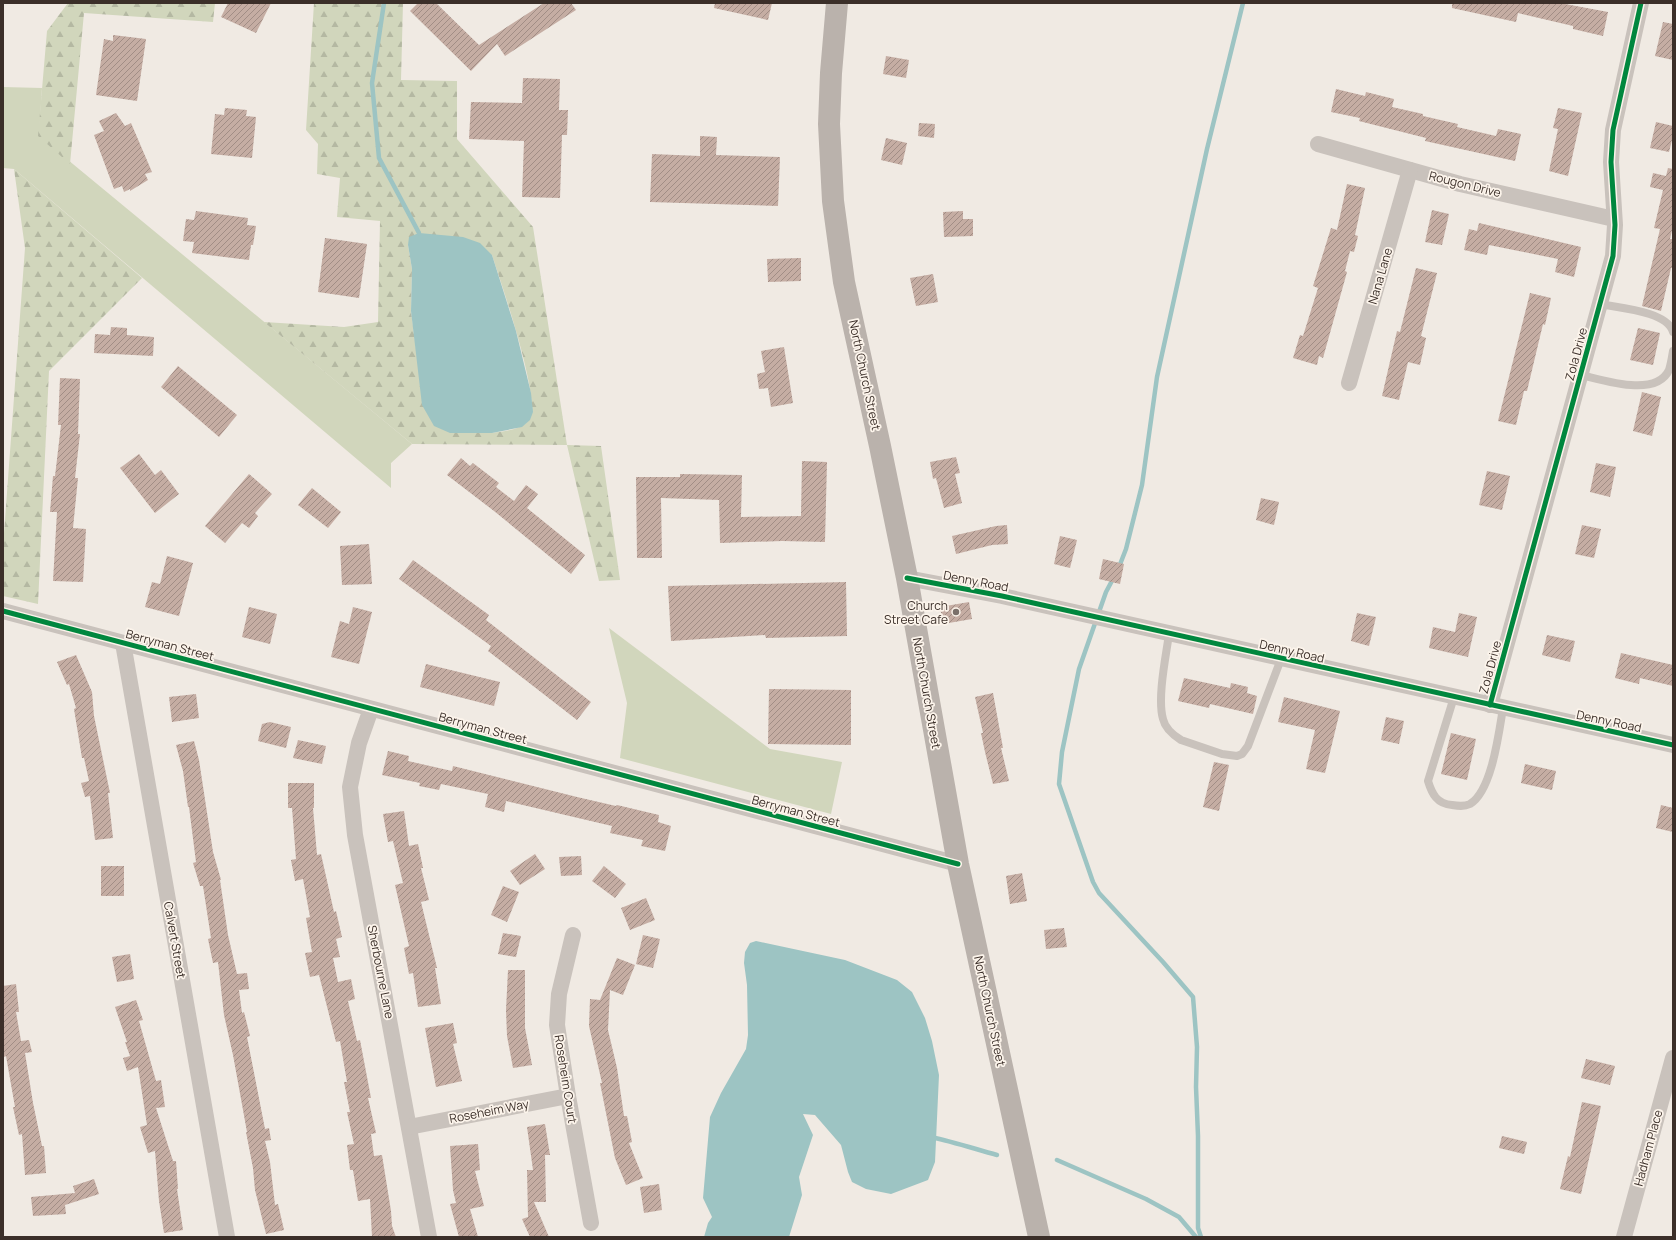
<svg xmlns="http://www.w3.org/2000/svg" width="1676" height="1240" viewBox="0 0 1676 1240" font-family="Manrope,sans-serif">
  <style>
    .grass { fill: #d1d6bc }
    .forest { fill: url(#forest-firs); fill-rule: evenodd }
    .water { fill: #9dc4c3 }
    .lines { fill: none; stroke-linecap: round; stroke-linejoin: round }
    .stream { stroke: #9dc4c3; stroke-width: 4.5 }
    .building { fill: url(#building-hatch) }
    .service { stroke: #c9c2bc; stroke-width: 8 }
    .minor { stroke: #c9c2bc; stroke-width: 16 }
    .secondary { stroke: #bab2ac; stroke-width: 22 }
    .cycleway-casing { stroke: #fcf4eb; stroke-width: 8 }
    .cycleway { stroke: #00873e; stroke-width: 5 }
    .poi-dot { fill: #7a706a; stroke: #fcf4eb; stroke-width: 1.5 }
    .labels { text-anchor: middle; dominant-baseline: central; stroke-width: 3.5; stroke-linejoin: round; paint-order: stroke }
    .street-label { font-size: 12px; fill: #3b2f29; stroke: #fcf4eb }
    .poi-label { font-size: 12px; fill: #3b2f29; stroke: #fcf4eb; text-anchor: end }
  </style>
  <defs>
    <pattern id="forest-firs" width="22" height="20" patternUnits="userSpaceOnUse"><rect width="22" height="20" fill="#d1d6bc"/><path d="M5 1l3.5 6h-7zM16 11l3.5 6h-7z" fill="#b4b8a2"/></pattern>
    <pattern id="building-hatch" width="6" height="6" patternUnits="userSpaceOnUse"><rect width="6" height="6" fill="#c5ada3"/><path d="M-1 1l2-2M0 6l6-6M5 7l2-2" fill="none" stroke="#a18d85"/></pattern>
  </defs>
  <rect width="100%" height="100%" fill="#f0eae3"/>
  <!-- grass -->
  <g class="grass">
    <path d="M3,87L42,88L39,136L412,444L391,463V488L14,169L3,168Z"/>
    <path d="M609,628L770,749L842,762L831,814L620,758L627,703Z"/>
  </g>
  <!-- forest -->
  <g class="forest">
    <path d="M68,3H215L213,22L84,13L70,164L38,136L47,31Z"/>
    <path d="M314,3H403L401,80L457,81V139L533,227L567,445L601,446L620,580L599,581L567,445L412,444L264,322L344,327L378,322L380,221L337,217L340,178L317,174L318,144L306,130ZM408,245L492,255C500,280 543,403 529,420C521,430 504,431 492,433L417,356L411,311L412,269Z"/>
    <path d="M14,169L142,278L49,371L38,604L3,596V547L25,248Z"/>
  </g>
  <!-- water -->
  <g class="water">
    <path d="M419,233L463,237L480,243L492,255L516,331L531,393L533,412L530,420L522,427L492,433H450L434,426L422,405L411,311L412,269L408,245L409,237Z"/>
    <path d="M756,941L845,960L897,980L912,992L925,1018L932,1041L939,1075L935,1162L928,1180L891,1194L866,1189L852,1182L848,1172L841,1145L815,1115L803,1114L813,1135L799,1177L802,1195L789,1237H704L708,1223L712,1217L703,1198L710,1117L721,1093L746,1049L748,1035L747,985L744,963L745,952L750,943Z"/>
  </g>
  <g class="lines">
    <!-- stream -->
    <g class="stream">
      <path d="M384,3L372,83L379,158L419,233"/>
      <path d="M1119,567L1126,549L1142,485L1157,377L1207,149L1243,3"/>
      <path d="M1114,577L1106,592L1079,669L1062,752L1059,784L1093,882L1099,893L1163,962L1193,997L1197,1047L1196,1087L1198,1136V1228L1201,1237"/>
      <path d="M931,1137C954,1142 975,1149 997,1155"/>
      <path d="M1057,1160L1146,1199L1179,1217L1196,1237"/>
    </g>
  </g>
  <!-- building -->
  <g class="building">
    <path d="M228,3H271L256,33L221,17Z"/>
    <path d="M418,3H436L479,45L544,3H571L576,10L505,56L497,44L471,71L410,11Z"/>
    <path d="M715,3H772L768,20L714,8Z"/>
    <path d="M1452,3H1560L1608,12L1603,36L1573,29V26L1518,13L1516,22L1452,8Z"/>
    <path d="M1663,22L1673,24V60L1655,56Z"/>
    <path d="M113,35L146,39L137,101L96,95L104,39L113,41Z"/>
    <path d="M886,56L909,60L906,78L883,74Z"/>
    <path d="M523,78L560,79L559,110H568L567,135H562L560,198L522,197L524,141L469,139L471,102L522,103Z"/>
    <path d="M1336,89L1365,96L1366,92L1394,99L1392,107L1423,114V116L1458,124L1457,127L1496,136L1498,129L1521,134L1515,161L1425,141L1426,138L1359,121L1360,118L1331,112Z"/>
    <path d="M225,108L247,110L246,116L256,117L252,158L211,154L215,114L224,115Z"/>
    <path d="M1558,108L1582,113L1568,176L1549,171L1558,129L1553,128Z"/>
    <path d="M116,113L125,126L131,123L152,172L145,174L148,180L130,191V189L124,192L122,186L114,189L94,135L104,131L99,121Z"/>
    <path d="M1656,122L1673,126V136L1669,152L1650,148Z"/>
    <path d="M919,123L935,124L934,138L918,136Z"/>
    <path d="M700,136L717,137L716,155L780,157L778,206L650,202L652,154L700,156Z"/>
    <path d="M886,138L907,143L902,165L881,160Z"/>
    <path d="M1668,168L1673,169V226L1670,239H1673V268H1671L1661,311L1642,306L1660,229L1654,228L1663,190L1650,187L1653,173L1666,176Z"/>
    <path d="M1347,184L1365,188L1355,235L1358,236L1354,252L1350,251L1345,271L1347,272L1323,358L1319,356L1317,365L1293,358L1300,335L1303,336L1318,288L1313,286L1331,228L1337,230Z"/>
    <path d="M1432,210L1449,214L1442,245L1425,242Z"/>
    <path d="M196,211L248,218L247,225L256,226L253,245H251L249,260L192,253L194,242L183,241L186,219L194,220Z"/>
    <path d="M963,211V219H973V236L944,237L943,212Z"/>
    <path d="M1479,223L1581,247L1574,277L1555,272L1558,259L1489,245L1487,255L1464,250L1469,229L1477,231Z"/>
    <path d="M325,238L367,244L359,298L318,292Z"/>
    <path d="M801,258V281L768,282L767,259Z"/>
    <path d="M1416,268L1437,273L1421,336L1426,338L1420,365L1408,362L1399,400L1382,396L1397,331L1400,332Z"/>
    <path d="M933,274L938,302L916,306L910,278Z"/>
    <path d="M1530,293L1551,298L1545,325L1543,324L1527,391H1524L1516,425L1498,421Z"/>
    <path d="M111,327L127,328V335L154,337L153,356L94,353L95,334L110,335Z"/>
    <path d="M1638,328L1660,333L1653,365L1630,360Z"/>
    <path d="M784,347L793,403L771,407L768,388L759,389L757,374L765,372L761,351Z"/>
    <path d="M178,366L237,415L219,437L161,387Z"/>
    <path d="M60,378L80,379L78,434H80L75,478H78L73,528L86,529L83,582L53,581L57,512H50L53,476H55L61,425H58Z"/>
    <path d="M1642,392L1661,397L1652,436L1633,431Z"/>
    <path d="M139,454L155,475L161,470L179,494L155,513L120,468Z"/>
    <path d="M956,457L960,473L955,474L962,503L944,508L936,478L933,479L930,462Z"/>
    <path d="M461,458L470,466L473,463L499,483L496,487L514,501L526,485L538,494L527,508L585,555L571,574L494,511L447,475Z"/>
    <path d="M802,461L827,462L825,542L782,541L720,543L719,500L661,498L662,558H637L636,477H680V474L742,475L741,517L801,516Z"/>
    <path d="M1596,463L1616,467L1610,497L1590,492Z"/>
    <path d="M1487,471L1510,476L1502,510L1479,505Z"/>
    <path d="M249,474L272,494L255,513L258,516L249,528L242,523L225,543L205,526Z"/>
    <path d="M312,488L341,512L328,528L298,505Z"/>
    <path d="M1261,498L1279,502L1274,525L1256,520Z"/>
    <path d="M1007,525L1008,544L992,545L956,554L952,536L996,526Z"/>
    <path d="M1582,525L1601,529L1594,558L1575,554Z"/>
    <path d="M1060,536L1077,540L1070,568L1054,564Z"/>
    <path d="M369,544L372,584L342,585L340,546Z"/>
    <path d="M167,556L193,563L179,616L145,607L152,582L160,584Z"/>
    <path d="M1103,559L1124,564L1120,584L1099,579Z"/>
    <path d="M413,560L489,615L486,620L591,702L577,720L488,651L491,646L399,579Z"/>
    <path d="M846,582L847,636L766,638L765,635L671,641L668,586Z"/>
    <path d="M969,602L972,619L943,624L940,607Z"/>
    <path d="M249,607L277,614L270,644L242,637Z"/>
    <path d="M353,607L372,612L359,664L331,657L340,621L349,624Z"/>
    <path d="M1357,613L1376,617L1369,646L1351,641Z"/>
    <path d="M1459,613L1477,617L1468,657L1429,648L1433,627L1455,632Z"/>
    <path d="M1547,635L1575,641L1570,662L1542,655Z"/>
    <path d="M1621,653L1673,665V686L1640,678L1639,684L1615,678Z"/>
    <path d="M76,655L92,692L94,716L110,793H108L113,838L95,840L90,796L85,797L81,783L89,781L84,758H82L74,709L76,708L69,684L67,685L57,662Z"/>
    <path d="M426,664L500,682L494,706L420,687Z"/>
    <path d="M1184,678L1230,688L1231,683L1248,687L1247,693L1257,696L1253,714L1210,704L1209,708L1178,701Z"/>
    <path d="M769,689L851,690V745L768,744Z"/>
    <path d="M993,693L1003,748H1001L1009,781L993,784L985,752L981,733H983L975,697Z"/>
    <path d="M196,694L199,718L172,722L169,697Z"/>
    <path d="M1284,697L1340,711L1325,773L1306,769L1315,730L1278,722Z"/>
    <path d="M1386,717L1404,721L1399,744L1381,740Z"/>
    <path d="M270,722L291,727L286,748L258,741L262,724Z"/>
    <path d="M1451,733L1476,739L1467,780L1441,774Z"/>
    <path d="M298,740L326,746L322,764L293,758Z"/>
    <path d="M194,741L199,760L213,852L221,880H220L228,935L237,974L247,973L249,989L239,990L242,1013L244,1012L250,1036L247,1037L265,1129L269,1128L271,1140L265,1141L270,1162L275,1205L278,1204L284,1230L266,1234L255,1190L253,1168L246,1132H247L233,1055L224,1015L218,962L213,963L208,939L211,938L203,886H200L193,863L196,862L189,807H188L183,771L176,745Z"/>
    <path d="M388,751L409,756L408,761L452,771L453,766L577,797L616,806L617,805L659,815L658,822L671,826L665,851L641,846L643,840L610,833L612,826L506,801L504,812L485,807L488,794L441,784L439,790L419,786L420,783L382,775Z"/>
    <path d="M1214,762L1229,765L1219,811L1203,807Z"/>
    <path d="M1525,764L1556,771L1552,790L1521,783Z"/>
    <path d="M288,783H314V808H313L317,855L321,854L334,912L336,911L342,937L336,939L340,957L333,958L338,982L351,979L355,999L348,1001L357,1041L360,1040L371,1098H368L376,1133L371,1134L374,1156L382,1155L391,1211L392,1226L396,1237H372L370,1199L358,1201L353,1170H350L347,1145L354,1144L347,1112H350L344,1082H347L340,1041L336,1042L319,975L310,977L305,953L312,952L306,918L310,917L303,879L295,881L291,860L296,859L292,808H288Z"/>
    <path d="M1661,805L1673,808V832L1656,828Z"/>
    <path d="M404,811L409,846L418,844L423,868H421L429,900L421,902L437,968H435L441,1004L418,1007L413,973L409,974L404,948L409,946L395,885L403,883L393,841L388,842L383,814Z"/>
    <path d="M535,854L545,869L520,885L510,871Z"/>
    <path d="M581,856L582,875L561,876L559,857Z"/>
    <rect x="101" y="866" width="23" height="30"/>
    <path d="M604,866L626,884L615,898L592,881Z"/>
    <path d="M1022,873L1027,901L1010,904L1006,876Z"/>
    <path d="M503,886L519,892L507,922L491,915Z"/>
    <path d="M646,898L655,920L630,930L621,908Z"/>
    <path d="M1064,928L1067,947L1046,949L1044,930Z"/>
    <path d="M503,933L521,936L516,957L498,954Z"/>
    <path d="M643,935L660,939L653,968L636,964Z"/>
    <path d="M130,954L134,979L117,982L112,957Z"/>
    <path d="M617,958L635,965L623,995L610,990L608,1030L617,1068L624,1116H627L632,1142L629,1143L643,1178L626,1185L615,1158L600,1083H602L589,1026L590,999L600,1000Z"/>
    <path d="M508,970H525V1028L532,1065L513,1068L507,1036L506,1010Z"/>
    <path d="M16,984L19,1012H16L21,1041L29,1040L32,1052L25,1053L33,1103L42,1146H44L46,1173L25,1175L22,1134L19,1135L13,1107H15L6,1056L4,1057L3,1049V986Z"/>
    <path d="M136,1000L143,1020L139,1021L156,1081L161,1080L165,1107L156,1108L173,1161H176L178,1189H177L183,1230L164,1233L159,1201L155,1151L148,1153L140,1127L147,1125L138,1067L127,1071L123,1058L130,1056L125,1042H127L115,1007Z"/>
    <path d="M453,1023L457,1043L453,1044L462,1081L436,1087L425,1028Z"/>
    <path d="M1586,1059L1615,1066L1610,1085L1581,1078Z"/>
    <path d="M1582,1102L1601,1106L1581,1194L1560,1189L1568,1156L1570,1157Z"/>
    <path d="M545,1124L550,1155H545L546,1202H534L549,1237H530L522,1219L528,1217L527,1170H533L527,1127Z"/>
    <path d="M1502,1136L1527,1142L1524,1154L1499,1148Z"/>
    <path d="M478,1144L480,1170L475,1171L484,1206L470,1209L478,1237H459L450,1204L456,1203L453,1190L450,1146Z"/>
    <path d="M94,1179L99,1194L65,1205L66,1214L33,1216L31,1197L75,1193L73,1186Z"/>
    <path d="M659,1184L662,1210L644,1213L640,1187Z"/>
  </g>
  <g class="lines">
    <!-- service -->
    <g class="service">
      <path d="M1600,304C1619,308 1667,311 1673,332"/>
      <path d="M1581,375C1603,380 1656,398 1669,370C1671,364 1672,357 1673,351"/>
      <path d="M1169,634C1166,656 1157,698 1163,719C1165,728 1173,735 1181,740L1222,754L1237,756L1242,754L1248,746L1281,659"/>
      <path d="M1454,697L1428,781C1432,794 1437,804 1452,805C1458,806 1464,807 1470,804C1492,791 1499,732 1503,708"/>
    </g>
    <!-- minor -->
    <g class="minor">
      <path d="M1318,144L1460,184L1614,219"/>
      <path d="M1349,383L1410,170"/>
      <path d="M907,578L1002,596L1673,745"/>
      <path d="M3,611L958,864"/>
      <path d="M123,643L227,1237"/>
      <path d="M1490,705L1613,256L1615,225L1611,162L1613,130L1641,3"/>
      <path d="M371,709L359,743L350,787L355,835L429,1237"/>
      <path d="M573,935L559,994L557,1025L568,1096L591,1223"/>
      <path d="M409,1127L568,1096"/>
      <path d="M1624,1237L1673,1058"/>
    </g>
    <!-- secondary -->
    <path class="secondary" d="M837,3L831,73L829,124L833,201L844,282L880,446L907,578L958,864L1039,1237"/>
    <defs>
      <g id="cycleway">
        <path d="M907,578L1002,596L1673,745"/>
        <path d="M3,611L958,864"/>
        <path d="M1490,705L1613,256L1615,225L1611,162L1613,130L1641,3"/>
      </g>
    </defs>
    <!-- cycleway casing -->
    <use href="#cycleway" class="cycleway-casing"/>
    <!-- cycleway -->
    <use href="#cycleway" class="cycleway"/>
  </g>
  <!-- markers -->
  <circle class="poi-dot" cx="956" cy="612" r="4"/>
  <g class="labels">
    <!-- street labels -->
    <g class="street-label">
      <text transform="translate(1465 184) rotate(14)">Rougon Drive</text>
      <text transform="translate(1380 276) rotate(-74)">Nana Lane</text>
      <text transform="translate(1576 354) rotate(-75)">Zola Drive</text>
      <text transform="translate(865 375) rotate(78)">North Church Street</text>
      <text transform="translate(976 581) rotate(11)">Denny Road</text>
      <text transform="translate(170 645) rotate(15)">Berryman Street</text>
      <text transform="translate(1292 651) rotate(13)">Denny Road</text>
      <text transform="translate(1490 667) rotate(-75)">Zola Drive</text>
      <text transform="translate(927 693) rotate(80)">North Church Street</text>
      <text transform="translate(1609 721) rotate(12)">Denny Road</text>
      <text transform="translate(483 728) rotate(15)">Berryman Street</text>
      <text transform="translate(796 811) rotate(15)">Berryman Street</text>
      <text transform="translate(175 940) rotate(80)">Calvert Street</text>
      <text transform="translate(381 972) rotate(79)">Sherbourne Lane</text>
      <text transform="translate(990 1011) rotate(78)">North Church Street</text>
      <text transform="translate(566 1079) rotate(81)">Roseheim Court</text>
      <text transform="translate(489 1111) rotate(-11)">Roseheim Way</text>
      <text transform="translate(1648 1148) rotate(-75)">Hadham Place</text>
    </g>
    <!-- poi labels -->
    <g class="poi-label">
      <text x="948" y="605">Church<tspan x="948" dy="14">Street Cafe</tspan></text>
    </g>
  </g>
  <!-- border -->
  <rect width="1676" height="1240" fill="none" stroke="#3b2f29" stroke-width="8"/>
</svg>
